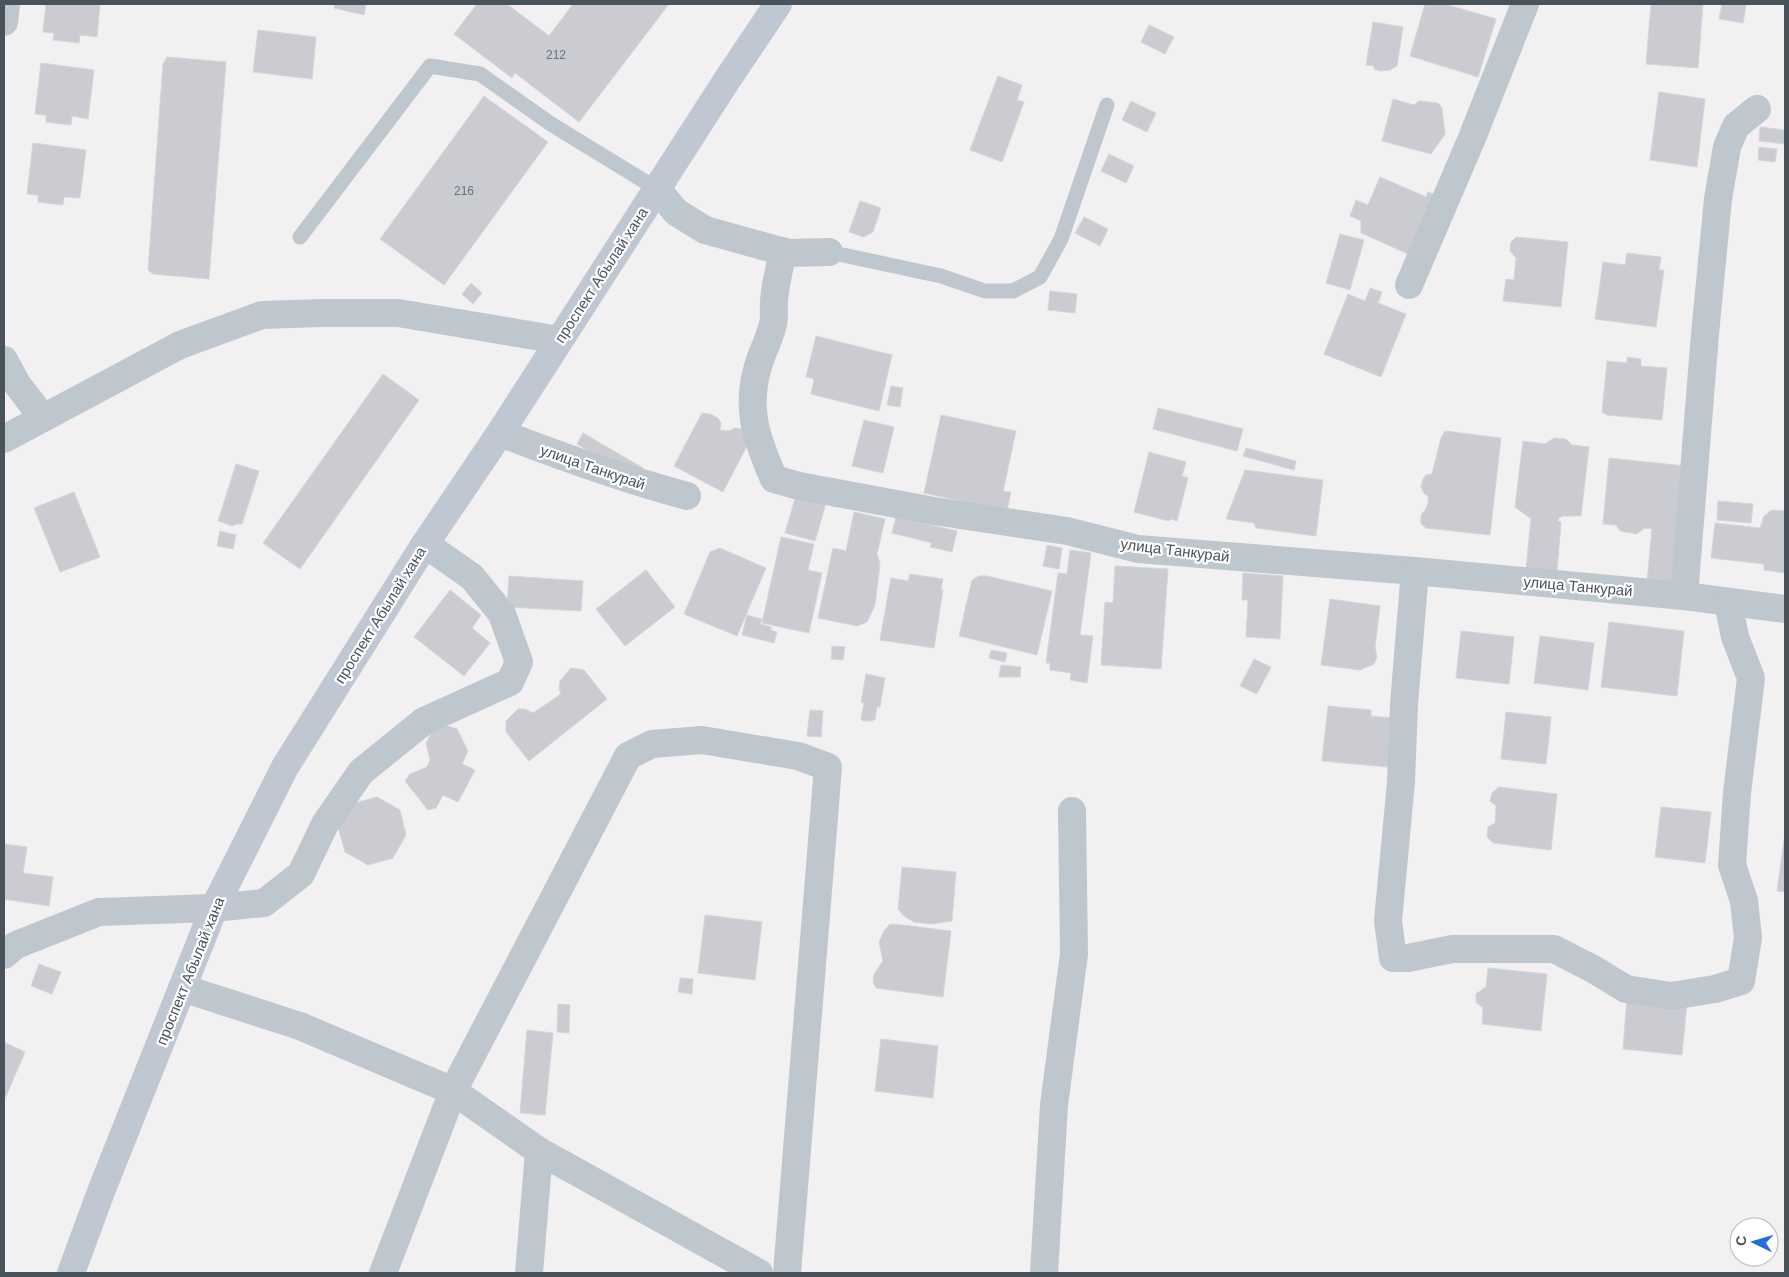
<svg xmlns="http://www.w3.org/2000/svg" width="1789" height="1277" viewBox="0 0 1789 1277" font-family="Arial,sans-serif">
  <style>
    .building { fill: #caccd2; stroke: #d5d6db }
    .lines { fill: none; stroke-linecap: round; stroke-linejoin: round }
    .service { stroke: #bfc7ce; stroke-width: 15 }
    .minor { stroke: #bfc7ce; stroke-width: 28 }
    .secondary { stroke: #bfc8d2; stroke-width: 28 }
    .labels { text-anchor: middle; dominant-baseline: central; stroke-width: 4.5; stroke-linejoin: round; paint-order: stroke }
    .number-label { font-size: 12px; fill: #69717a }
    .street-label { font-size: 15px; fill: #49535c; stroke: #fff }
  </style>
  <rect width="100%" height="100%" fill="#f2f0f0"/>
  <!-- building -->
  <g class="building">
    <path d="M46,4H100L97,37L80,35L79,43L53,40L54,33L43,32Z"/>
    <path d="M335,4H366L364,15L334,8Z"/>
    <path d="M477,4H507L549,36L573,4H669L579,122L515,73L512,78L454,34Z"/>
    <path d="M1425,4H1445L1496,19L1478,77L1410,56Z"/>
    <path d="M1651,4H1703L1698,68L1646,64Z"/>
    <path d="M1722,4L1746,5L1743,23L1719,19Z"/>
    <path d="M1373,22L1403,27L1397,66L1390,70L1381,71L1374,69V66L1366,65Z"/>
    <path d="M1149,25L1174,37L1165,54L1141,42Z"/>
    <path d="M258,30L316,37L312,79L253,72Z"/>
    <path d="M167,57L226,62L209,279L153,274L148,270L163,64Z"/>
    <path d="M41,63L94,70L88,119L72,116L71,125L46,122V115L35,114Z"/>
    <path d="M998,76L1022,85L1017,100L1024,102L1002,162L970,150Z"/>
    <path d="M1659,92L1705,99L1697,167L1650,160Z"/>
    <path d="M484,96L548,142L444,285L380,239Z"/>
    <path d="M1393,99L1414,105L1419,101L1438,103L1442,108L1445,134L1431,154L1382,141Z"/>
    <path d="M1131,101L1156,113L1147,132L1122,120Z"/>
    <path d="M1760,127L1785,130V144L1759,141Z"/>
    <path d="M33,143L86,150L80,198L64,197L63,205L38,202V195L27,194Z"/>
    <path d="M1759,147L1777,149L1775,162L1758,160Z"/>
    <path d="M1109,154L1134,166L1126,183L1101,171Z"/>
    <path d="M1380,177L1426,197L1428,192L1441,198L1415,257L1361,233V221L1350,216L1356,200L1368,205Z"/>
    <path d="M860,201L881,208L873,232L864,237L849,232Z"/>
    <path d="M1084,217L1108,229L1100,246L1075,233Z"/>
    <path d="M1340,234L1364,240L1350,290L1326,283Z"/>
    <path d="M1516,237L1568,242L1561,307L1503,301L1506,279L1514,280L1516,258L1510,251L1511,242Z"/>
    <path d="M1627,253L1661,257L1659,270H1664L1656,327L1595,319L1603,262L1625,265Z"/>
    <path d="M471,283L482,293L473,304L462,294Z"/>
    <path d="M1370,288L1382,292L1378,303L1406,314L1381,377L1324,354L1348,294L1365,301Z"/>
    <path d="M1050,291L1077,294L1075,313L1048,310Z"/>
    <path d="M816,336L892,355L879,411L811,394L814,379L806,377Z"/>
    <path d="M1627,357L1641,359V366L1667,368L1662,420L1607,415L1602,412L1607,361L1627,363Z"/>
    <path d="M383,374L419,400L300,569L263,543Z"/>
    <path d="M891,386L903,388L900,407L887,405Z"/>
    <path d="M1158,408L1243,429L1237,451L1153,429Z"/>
    <path d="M702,413L710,414L718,418L721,423L720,430L729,431L735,428L746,429L751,438L723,492L674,466Z"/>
    <path d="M941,415L1016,431L1003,491L1011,492L1007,511L924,493Z"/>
    <path d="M864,420L894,427L883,473L852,466Z"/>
    <path d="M1445,431L1501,438L1490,535L1426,528L1421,524V515L1426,509L1428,503V496L1424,493L1421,487L1423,479L1426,475L1432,474L1441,438Z"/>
    <path d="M583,433L643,468L637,479L577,444Z"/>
    <path d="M1554,438L1566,439L1572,445L1589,447L1581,516H1563L1559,518L1558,521L1561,522L1557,572L1526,569L1531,519L1515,507L1523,441L1545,444Z"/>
    <path d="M1246,448L1296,461L1294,470L1243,456Z"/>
    <path d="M1149,452L1186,462L1182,476L1188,478L1177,521L1171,519L1169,521L1134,512Z"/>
    <path d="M1609,458L1685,466L1674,584L1647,581L1652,529L1644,528L1637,534L1620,531L1616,525L1603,524Z"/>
    <path d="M236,464L259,471L242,524H236L233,526L218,521Z"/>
    <path d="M1245,470L1323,480L1316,536L1256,528L1254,523L1226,519Z"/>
    <path d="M74,492L100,557L60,572L34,508Z"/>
    <path d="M796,495L826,503L815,541L785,533Z"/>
    <path d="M1718,501L1753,504L1751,523L1717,520Z"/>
    <path d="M1772,510L1785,511V573L1764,570V564L1711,558L1715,523L1760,528L1764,516Z"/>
    <path d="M854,512L885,519L877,554L880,564L875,605L867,622L857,626L818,618L833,548L846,551Z"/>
    <path d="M896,517L957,531L952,552L930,547L932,543L892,533Z"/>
    <path d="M220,531L236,535L233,549L217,546Z"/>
    <path d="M781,537L814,544L808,570L822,573L809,633L762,623Z"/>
    <path d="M1047,545L1062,548L1059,569L1043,566Z"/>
    <path d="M720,548L766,568L737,636L684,614L710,552Z"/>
    <path d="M1070,550L1091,553L1080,635L1093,636L1087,683L1070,680L1071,673L1050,670V663H1046L1058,573L1067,574Z"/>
    <path d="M1115,566L1168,569L1161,669L1101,665L1105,602L1113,603Z"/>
    <path d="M646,570L675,607L625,646L596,609Z"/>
    <path d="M1243,573L1283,576L1280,639L1246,637L1248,600H1242Z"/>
    <path d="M910,574L943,579L941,589L943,590L934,648L880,640L891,578L908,581Z"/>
    <path d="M509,576L583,581L581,611L507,607Z"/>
    <path d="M979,576H987L1052,591L1037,655L959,636L972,580Z"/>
    <path d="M450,590L481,615L472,628L490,643L464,676L414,637Z"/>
    <path d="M1330,599L1380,606L1375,647L1377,657L1374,664L1360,670L1321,665Z"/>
    <path d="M747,615L762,619L760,624L771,627V630L777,632L774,643L742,635Z"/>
    <path d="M1609,622L1684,631L1677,696L1601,687Z"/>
    <path d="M1461,631L1514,637L1509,684L1456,678Z"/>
    <path d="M1540,636L1594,643L1588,690L1534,683Z"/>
    <path d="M832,646L845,647L843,660L831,659Z"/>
    <path d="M991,650L1007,653L1005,662L989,658Z"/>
    <path d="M1254,659L1271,667L1257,694L1240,686Z"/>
    <path d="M1001,665L1021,667L1020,677H999Z"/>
    <path d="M571,668L584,670L607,699L529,761L506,732V721L518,709H525L533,713L561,694L559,689L560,681Z"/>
    <path d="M866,674L885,678L880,707H877L875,719L872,721H863L861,719L864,703L861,702Z"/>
    <path d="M1328,706L1371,710V716L1393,718L1388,767L1322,761Z"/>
    <path d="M810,710L823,711L821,737L807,736Z"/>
    <path d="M1506,712L1551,717L1546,764L1501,759Z"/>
    <path d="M444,725L457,729L468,751L462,764L475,770L458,802L443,795L436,808L428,810L405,781L410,774L427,767L430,760L426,743L434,728Z"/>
    <path d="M1499,787L1557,794L1551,850L1493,843L1487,837L1488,827L1495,823L1496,806L1490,801L1492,793Z"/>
    <path d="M377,797L400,810L406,835L393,858L368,865L345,852L338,827L351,804Z"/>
    <path d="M1661,807L1711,812L1705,863L1655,857Z"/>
    <path d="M1785,833V892L1777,891Z"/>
    <path d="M4,844L27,847L23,873L53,877L49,906L4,899Z"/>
    <path d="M902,867L956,872L952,921L933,924L914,922L904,916L898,909Z"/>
    <path d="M705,915L762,922L755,980L698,973Z"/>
    <path d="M894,924L951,931L943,997L876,988L873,982L874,974L883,961L879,942L884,931L889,925Z"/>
    <path d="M39,964L61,972L52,994L31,986Z"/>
    <path d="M1488,968L1547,974L1541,1031L1482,1024L1483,1008L1476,1002V994L1486,987Z"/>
    <path d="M680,978L693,979L692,994L678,992Z"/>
    <path d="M1627,998L1687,1003L1682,1055L1623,1049Z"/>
    <path d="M558,1004L570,1005L569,1033L557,1032Z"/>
    <path d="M527,1030L553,1033L545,1115L520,1113Z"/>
    <path d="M881,1039L938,1046L933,1098L875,1091Z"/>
    <path d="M4,1042L25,1052L4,1101Z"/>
  </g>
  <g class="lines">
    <!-- service -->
    <g class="service">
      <path d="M300,237L430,66L480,74L551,124L657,189"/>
      <path d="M829,252L941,276L985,291H1013L1040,277L1061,239L1107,105"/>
    </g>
    <!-- minor -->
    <g class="minor">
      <path d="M4,22L6,4"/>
      <path d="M657,189L676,212L705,230L788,253L829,252"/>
      <path d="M783,251C780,268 775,284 774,301C773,309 775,316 773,324C770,336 766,345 761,357C744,404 755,436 774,479L799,486L934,511L1067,531L1138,549L1415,571L1684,596L1785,609"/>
      <path d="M1409,285L1472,138L1525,4"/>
      <path d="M4,360L17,384L43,418"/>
      <path d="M500,433C562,457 623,479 687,496"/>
      <path d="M4,439L180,345L262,315L321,313H398L559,340"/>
      <path d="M1415,571L1404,704L1401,782L1388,921L1393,958H1408L1452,949H1554L1593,969L1626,989L1671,996L1715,989L1741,981L1748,938L1744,901L1732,865L1737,793L1751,678L1735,637L1728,602"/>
      <path d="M1684,596L1705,334L1718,199L1727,147L1736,126L1757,109"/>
      <path d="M4,955L16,945L99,912L214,908L264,903L301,874L325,824L361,772L424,721L510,682L519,662L502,614L472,577L425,544"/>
      <path d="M182,988L300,1026L453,1091L539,1151L759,1273"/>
      <path d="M383,1273L453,1091L628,756L652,744L702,740L798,756L828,767L787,1273"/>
      <path d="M529,1273L539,1151"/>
      <path d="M1044,1273L1054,1105L1074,954L1072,811"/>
    </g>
    <!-- secondary -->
    <path class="secondary" d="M71,1273L102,1189L214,908L285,767L423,547L500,433L727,80L778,4"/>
  </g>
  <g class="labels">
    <!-- number labels -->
    <g class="number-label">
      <text x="556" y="55">212</text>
      <text x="464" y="191">216</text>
    </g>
    <!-- street labels -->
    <g class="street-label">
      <text transform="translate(601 275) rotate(-57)">проспект Абылай хана</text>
      <text transform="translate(593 467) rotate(19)">улица Танкурай</text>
      <text transform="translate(1175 550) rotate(7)">улица Танкурай</text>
      <text transform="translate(1578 586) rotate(5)">улица Танкурай</text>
      <text transform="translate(380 615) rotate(-58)">проспект Абылай хана</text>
      <text transform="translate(190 971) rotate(-68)">проспект Абылай хана</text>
    </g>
  </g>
  <!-- border -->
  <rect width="1789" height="1277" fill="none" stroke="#49535c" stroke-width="10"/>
  <!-- north arrow -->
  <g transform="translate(1754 1242) rotate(275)"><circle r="24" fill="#ffffff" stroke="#b6babe"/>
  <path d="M0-4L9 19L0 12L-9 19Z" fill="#266cd7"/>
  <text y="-8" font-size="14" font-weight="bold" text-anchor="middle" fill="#49535c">С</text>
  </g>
</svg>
